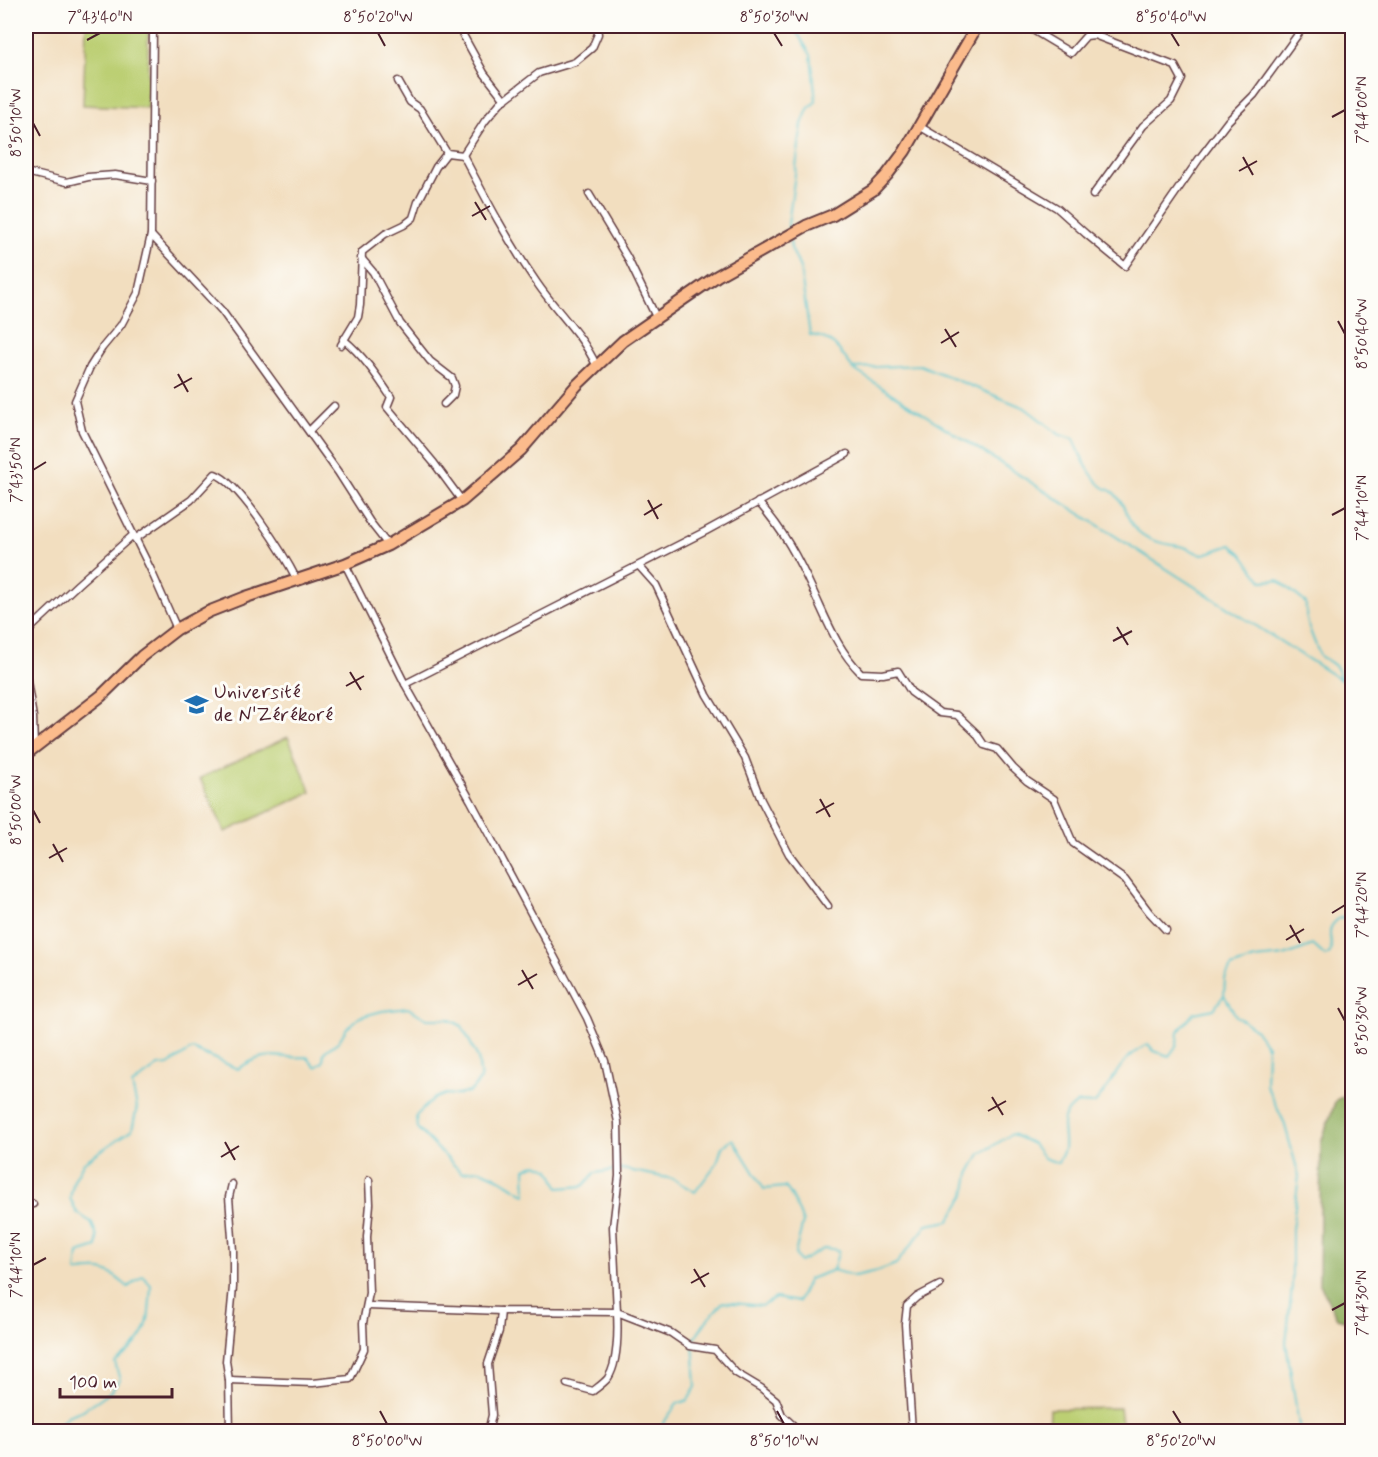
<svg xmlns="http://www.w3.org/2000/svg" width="1378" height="1457" viewBox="0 0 1378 1457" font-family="Mynerve,sans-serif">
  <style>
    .green { fill: #bccf73; stroke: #83774f; stroke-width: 1.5 }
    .forest { fill: #95b265; stroke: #706848; stroke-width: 1.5 }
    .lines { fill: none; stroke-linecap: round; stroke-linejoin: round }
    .stream { stroke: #54c2ca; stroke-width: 2 }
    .street-casing { stroke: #633c41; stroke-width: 9 }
    .primary-casing { stroke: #633c41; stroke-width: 14 }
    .street { stroke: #fff; stroke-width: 6 }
    .primary { stroke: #fbbb8c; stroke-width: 10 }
    .ticks { fill: none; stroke: #4a1f2b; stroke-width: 2 }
    .labels { text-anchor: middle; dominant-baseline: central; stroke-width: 6; stroke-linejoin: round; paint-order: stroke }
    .poi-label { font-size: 20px; fill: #4a1f2b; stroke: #fdfcf7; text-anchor: start }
    .neatline { fill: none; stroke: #4a1f2b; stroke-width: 2 }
    .ticks-label { font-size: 15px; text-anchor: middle; fill: #4a1f2b }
  </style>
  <rect width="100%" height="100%" fill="#fdfcf7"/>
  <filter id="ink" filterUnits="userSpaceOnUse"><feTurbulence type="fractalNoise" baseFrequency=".0167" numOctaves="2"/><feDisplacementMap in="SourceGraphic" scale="12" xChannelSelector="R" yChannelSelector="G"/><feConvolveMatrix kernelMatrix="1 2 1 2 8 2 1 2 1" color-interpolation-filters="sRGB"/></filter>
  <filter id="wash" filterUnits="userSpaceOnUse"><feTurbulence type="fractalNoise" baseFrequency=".008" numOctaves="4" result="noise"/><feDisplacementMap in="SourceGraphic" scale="24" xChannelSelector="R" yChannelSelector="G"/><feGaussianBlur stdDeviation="1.35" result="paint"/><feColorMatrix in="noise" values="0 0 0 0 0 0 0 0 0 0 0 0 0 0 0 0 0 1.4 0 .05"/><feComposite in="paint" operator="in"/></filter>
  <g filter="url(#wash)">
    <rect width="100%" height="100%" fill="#f2debf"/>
    <!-- green -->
    <g class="green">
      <path d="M86,26H148V108L83,105Z"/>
      <path d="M288,737L311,792L225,832L200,778Z"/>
      <path d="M1120,1408L1123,1431H1049L1050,1409Z"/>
    </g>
    <!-- forest -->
    <path class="forest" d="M1352,1092V1322L1337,1318L1319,1282L1321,1142L1336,1100Z"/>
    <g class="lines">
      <!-- stream -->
      <g class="stream">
        <path d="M789,232L788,224L802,124L808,109L816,101L811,55L793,26"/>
        <path d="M790,241L791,248L800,268L810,335C833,337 840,351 853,369L1352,687"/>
        <path d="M855,368L920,365L1025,408L1060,435L1074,439C1080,455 1089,476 1103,487C1107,490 1112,490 1115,494C1130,510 1124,525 1148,538C1158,544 1172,544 1184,547C1190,549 1195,552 1201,555L1231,545L1241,553L1262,581L1278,580L1306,603C1304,622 1314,639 1320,656C1331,663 1340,665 1340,680"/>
        <path d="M1224,995L1236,1016L1255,1029L1267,1046L1266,1085L1284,1122L1299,1176L1292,1229V1287L1286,1343L1300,1432"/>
        <path d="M26,1424V1432"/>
        <path d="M52,1432L67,1416L83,1410L110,1392L120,1380L115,1363C150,1334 148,1330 151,1285L143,1276L128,1287C107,1269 104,1267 76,1272L78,1253L97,1247V1236L91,1222L77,1213L70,1198L74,1180L84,1162L132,1130L137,1107L132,1085L158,1066L168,1065L192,1049L238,1069C267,1049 276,1059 307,1057L316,1067L323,1062L324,1052L339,1041L346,1029L360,1017L382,1011L408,1008L427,1019H448L462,1026L478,1058L481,1079L470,1092L458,1095L446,1094L433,1099L416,1116L417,1128L462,1173C466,1172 472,1170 477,1170C489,1170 514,1188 526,1195L525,1169L537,1164L550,1170L559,1188L583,1186L595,1173L622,1169L673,1179L695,1192L717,1163L722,1147L733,1139L764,1189L785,1187C795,1197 797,1210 803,1222L795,1254L800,1262L825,1248L839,1250L833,1270"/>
        <path d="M654,1432L662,1425L677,1404L688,1400L696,1387L693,1341L707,1320L723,1302L762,1306L776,1298L798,1302L809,1279L833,1270L854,1276L878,1271L896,1264L927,1225L949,1221L965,1195L969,1174L980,1154L1012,1134L1033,1144L1044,1158L1058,1163C1060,1158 1063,1153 1064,1149C1066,1127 1055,1120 1077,1103L1094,1104C1107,1091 1111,1079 1122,1065C1128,1056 1138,1050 1148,1044L1154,1051L1169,1056L1177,1045L1178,1032L1194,1013L1214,1009L1224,995L1225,979L1231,967L1255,959L1284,956L1313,945L1325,956L1330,953C1334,936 1322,930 1341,917L1352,919"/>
      </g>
    </g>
  </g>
  <g filter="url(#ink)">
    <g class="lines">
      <defs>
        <g id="street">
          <path d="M153,26L151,235L138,293L121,325L102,348L90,367L75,401L82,431L150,568L177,629"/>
          <path d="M458,26L484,73L505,100"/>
          <path d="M1026,26L1071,53L1086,36L1094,35L1175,66L1182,79L1171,101L1143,126L1093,195"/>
          <path d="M398,81L410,102L420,109L447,153L463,155C486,199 509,243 537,283C556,311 582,334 596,365"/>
          <path d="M919,126L1057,208L1086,234L1125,266L1199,159L1228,121L1254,95L1304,26"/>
          <path d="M463,155L485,121L500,103L539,73L575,62L592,48L598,34L597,26"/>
          <path d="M26,172L67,182L88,177L115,175L152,181"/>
          <path d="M589,194L627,257L656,317"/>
          <path d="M151,235L222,311L338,472L370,522L388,545"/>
          <path d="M361,258L373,272L400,323L430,361L452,378L455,386L453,395L444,404"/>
          <path d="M343,339C363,355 377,376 391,397L387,407L434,463L462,501"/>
          <path d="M341,345L358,317L360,305L362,252L385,234L404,225L413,218L418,202L436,167L447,153"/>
          <path d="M309,431L334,406"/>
          <path d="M758,502C783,529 799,560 814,593C828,623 838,650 861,673L883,674L898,671L911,692L940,713L957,715L976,733L984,745L997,749L1013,768L1027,781L1054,799L1073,843L1125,880L1149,912L1166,930"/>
          <path d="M135,539L191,500L215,474C239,482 285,556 297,580"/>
          <path d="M345,564L405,684L471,801L587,1018L605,1061L618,1122L619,1176L613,1227L617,1312L501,1311L368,1306"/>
          <path d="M639,566L656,585L707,695L745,758L761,800L789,854L828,906"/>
          <path d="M26,636L33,626L78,584L133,535"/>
          <path d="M26,675L33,717L34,747"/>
          <path d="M405,684L706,531L847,454"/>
          <path d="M26,1205L33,1204"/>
          <path d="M229,1380L313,1383L350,1379L364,1349L363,1323L369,1293L367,1237L370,1204L369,1180"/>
          <path d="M567,1384L593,1391C598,1387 604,1383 608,1378C618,1363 618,1330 617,1312L671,1333L690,1346L715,1350L736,1373L761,1388L776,1400L782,1415L795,1427L807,1432"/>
          <path d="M230,1432L229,1380L226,1361L233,1287V1251L229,1197L232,1184"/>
          <path d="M488,1432L492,1415L488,1364L499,1331L501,1311"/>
          <path d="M912,1432L905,1324L907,1306L917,1297L940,1285"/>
        </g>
        <path id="primary" d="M26,754L101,696L142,656L177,629L208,612L246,597L345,564L388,545L462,501L521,450L577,385L623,341L717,276L806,226L833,215L873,190L887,175L905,151L977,26"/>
      </defs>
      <!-- street casing -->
      <use href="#street" class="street-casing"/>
      <!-- primary casing -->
      <use href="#primary" class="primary-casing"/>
      <!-- street -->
      <use href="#street" class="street"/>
      <!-- primary -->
      <use href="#primary" class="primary"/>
    </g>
  </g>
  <!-- ticks -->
  <path class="ticks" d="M378,33L385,46M774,33L782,46M1171,33L1179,46M87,40L100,33M1332,117L1345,110M33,123L40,136M1243,157L1253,175M1239,171L1257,161M475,202L486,220M472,216L490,206M1338,321L1345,334M945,329L956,347M941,343L959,332M178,374L188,392M174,388L192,378M33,470L46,462M648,500L658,519M644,515L662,504M1332,515L1345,508M1117,627L1128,645M1113,641L1132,631M350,672L361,690M346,686L364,676M820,799L830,817M33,810L40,823M816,813L834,803M53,844L63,862M49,858L67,848M1332,913L1345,905M1290,925L1300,943M1286,940L1304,929M522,970L533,989M518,985L537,974M1338,1008L1345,1021M992,1097L1003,1115M988,1111L1006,1101M225,1142L235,1160M221,1157L239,1146M33,1265L46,1258M694,1269L705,1287M691,1283L709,1273M1332,1310L1345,1303M380,1411L387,1424M777,1411L784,1424M1173,1411L1181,1424"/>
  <!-- icons -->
  <defs>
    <symbol id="university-bare" viewBox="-9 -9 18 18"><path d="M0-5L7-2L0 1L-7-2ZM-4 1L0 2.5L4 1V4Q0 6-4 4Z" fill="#1f6fb2" stroke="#fdfcf7" stroke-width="2.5" paint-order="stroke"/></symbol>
  </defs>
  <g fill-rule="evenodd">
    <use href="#university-bare" x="180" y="688" width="33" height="33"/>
  </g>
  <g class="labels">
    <!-- poi labels -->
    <g class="poi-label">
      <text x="214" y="692">Université<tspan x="214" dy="23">de N'Zérékoré</tspan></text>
    </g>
  </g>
  <!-- margin -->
  <rect width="1378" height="1457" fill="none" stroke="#fdfcf7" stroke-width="66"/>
  <!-- scale -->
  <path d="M60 1388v9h112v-9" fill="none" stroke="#4a1f2b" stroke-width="3"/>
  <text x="69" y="1388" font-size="18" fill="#4a1f2b" stroke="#fdfcf7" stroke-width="4.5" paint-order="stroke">100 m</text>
  <rect x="33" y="33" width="1312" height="1391" class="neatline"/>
  <g class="ticks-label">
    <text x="100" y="22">7°43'40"N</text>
    <text x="378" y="22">8°50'20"W</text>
    <text x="774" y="22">8°50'30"W</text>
    <text x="1171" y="22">8°50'40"W</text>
    <text transform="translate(1362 110) rotate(-90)" y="5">7°44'00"N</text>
    <text transform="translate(16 123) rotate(-90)" y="5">8°50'10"W</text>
    <text transform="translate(1362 334) rotate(-90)" y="5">8°50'40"W</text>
    <text transform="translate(16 470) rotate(-90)" y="5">7°43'50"N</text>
    <text transform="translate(1362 508) rotate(-90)" y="5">7°44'10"N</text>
    <text transform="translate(16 810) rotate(-90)" y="5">8°50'00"W</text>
    <text transform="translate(1362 905) rotate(-90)" y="5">7°44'20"N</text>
    <text transform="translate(1362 1021) rotate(-90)" y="5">8°50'30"W</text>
    <text transform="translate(16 1265) rotate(-90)" y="5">7°44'10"N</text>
    <text transform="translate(1362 1303) rotate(-90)" y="5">7°44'30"N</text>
    <text x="387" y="1446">8°50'00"W</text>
    <text x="784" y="1446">8°50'10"W</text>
    <text x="1181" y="1446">8°50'20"W</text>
  </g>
</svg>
